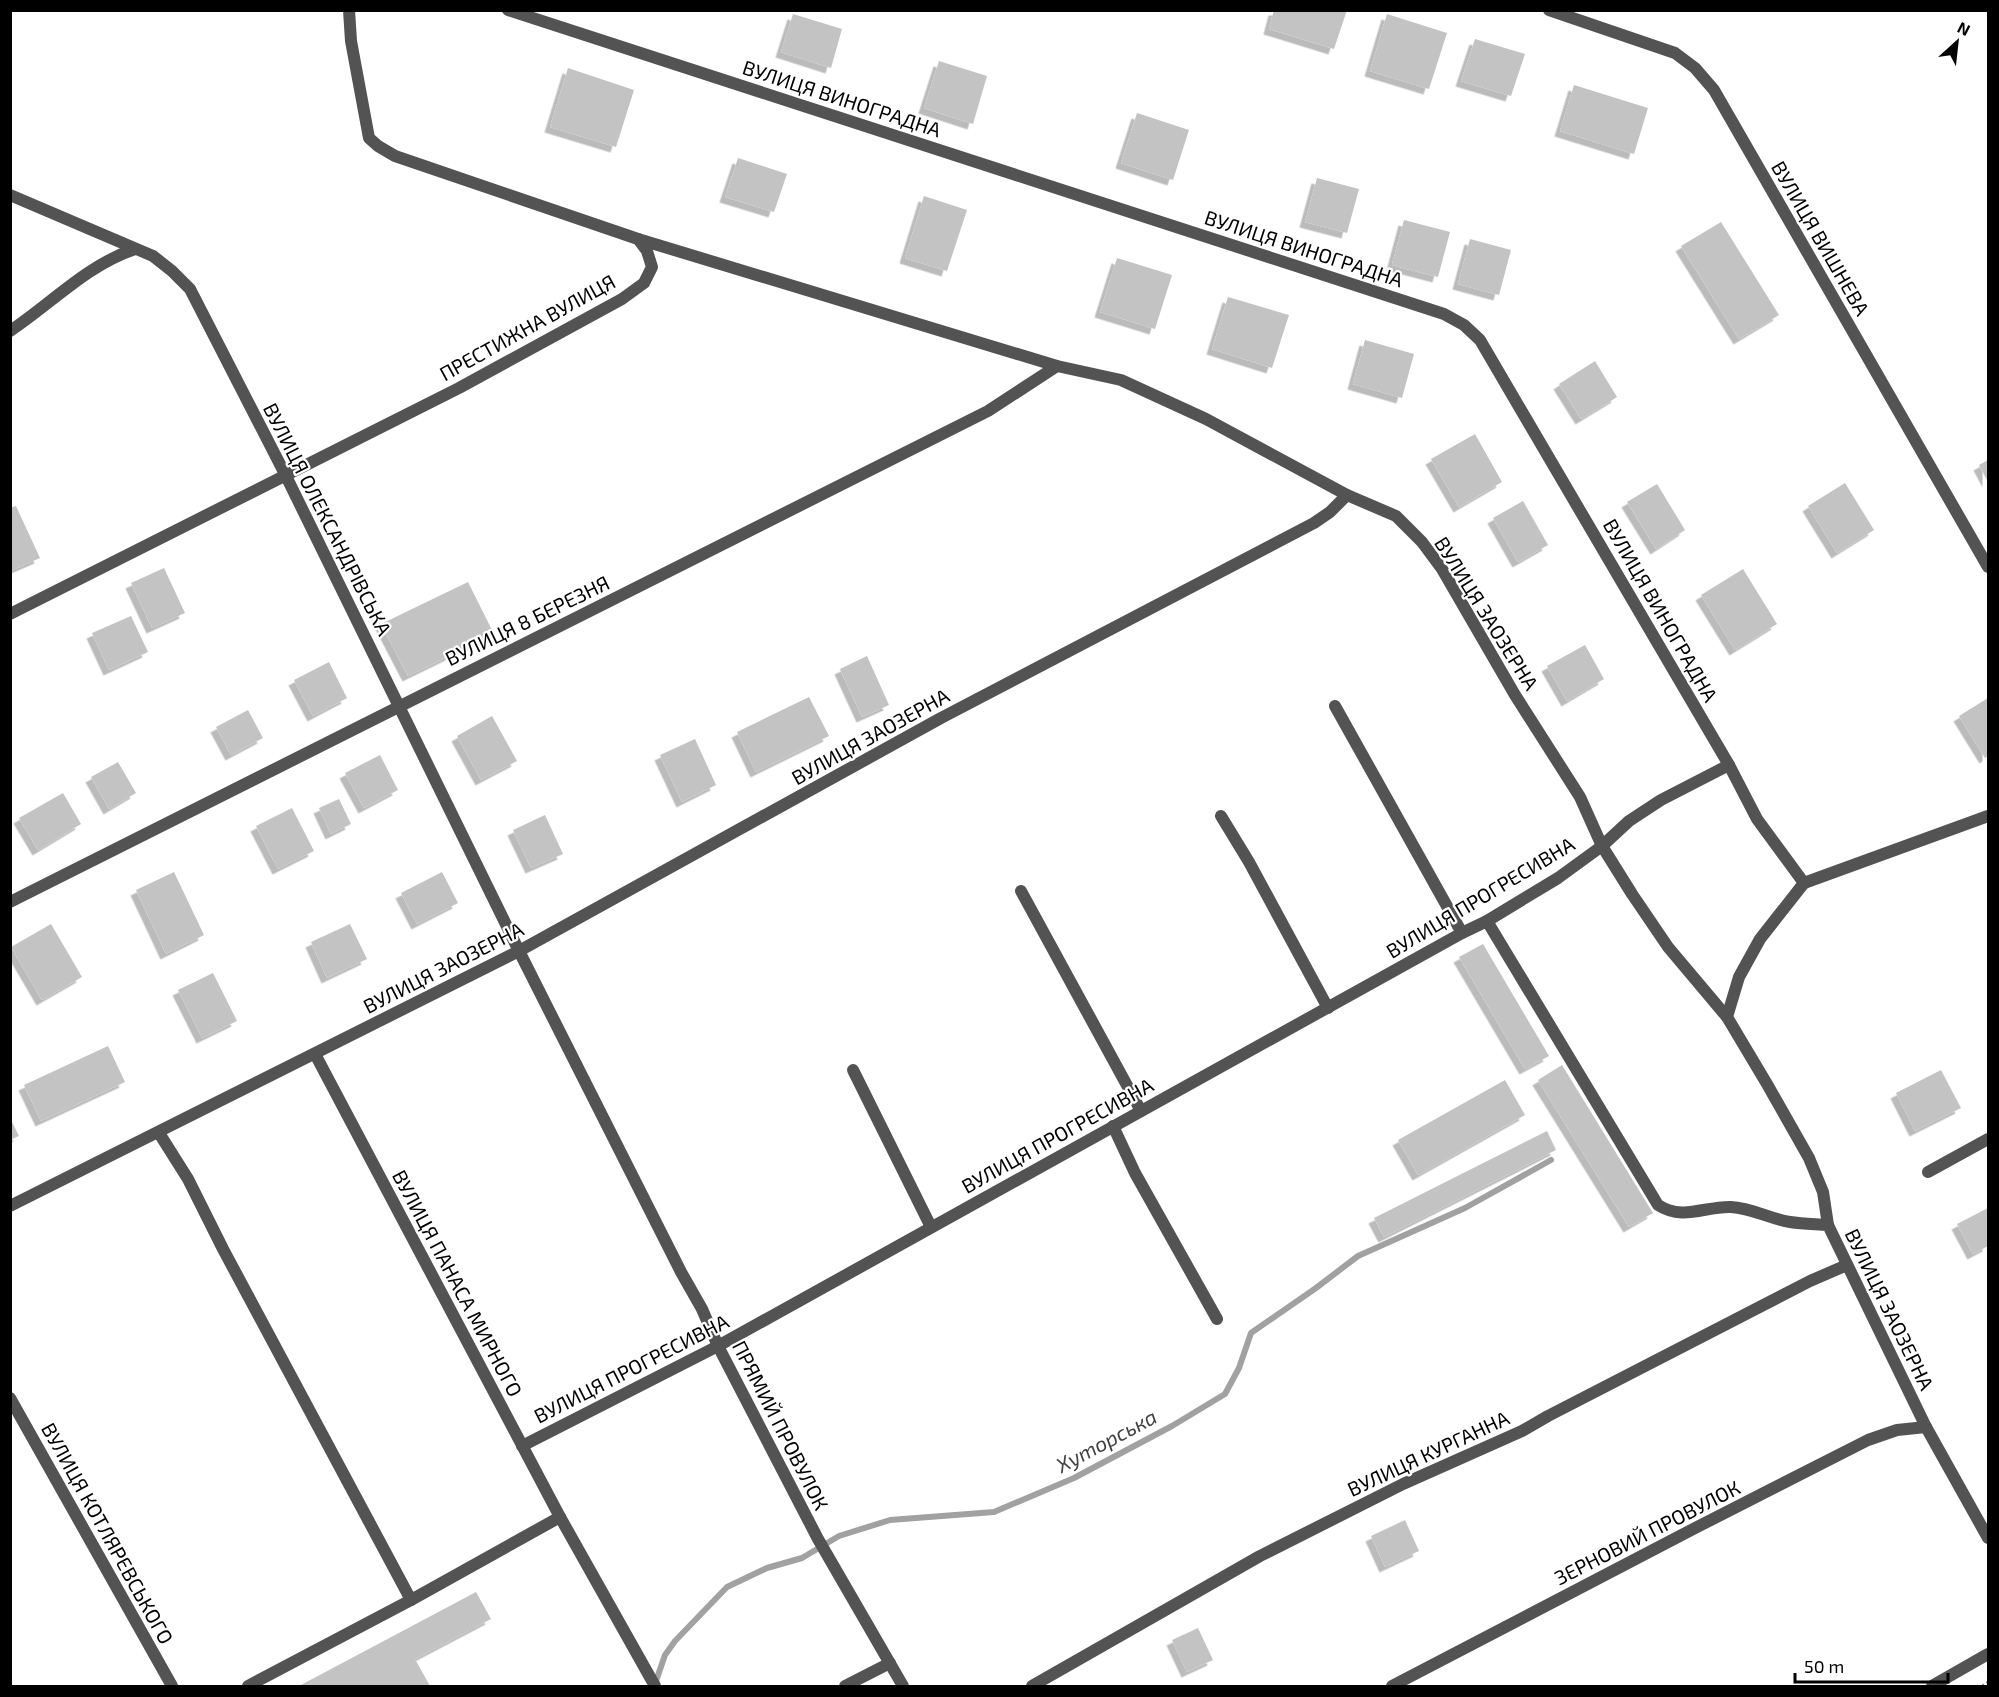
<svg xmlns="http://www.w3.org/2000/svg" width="1999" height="1697" viewBox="0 0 1999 1697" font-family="'Exo 2',sans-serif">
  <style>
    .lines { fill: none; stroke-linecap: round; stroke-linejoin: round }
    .stream { stroke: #a1a1a1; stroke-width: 6 }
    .building { fill: #c3c3c3; filter: url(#shadow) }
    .path { stroke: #757575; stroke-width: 4; stroke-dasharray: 1.5 3; stroke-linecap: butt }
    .lane { stroke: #535353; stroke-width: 12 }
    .street { stroke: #535353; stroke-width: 12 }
    .labels { text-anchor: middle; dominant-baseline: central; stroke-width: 4.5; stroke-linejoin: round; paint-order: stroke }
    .street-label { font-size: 20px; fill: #000; stroke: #fff }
    .water-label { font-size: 21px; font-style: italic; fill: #424242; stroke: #fff }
  </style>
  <defs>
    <filter id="shadow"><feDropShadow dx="-5.5" dy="5.5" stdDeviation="0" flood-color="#0004"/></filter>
  </defs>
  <rect width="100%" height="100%" fill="#fff"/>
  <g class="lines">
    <!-- stream -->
    <path class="stream" d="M655,1684L665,1655L675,1641L727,1587L767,1568L802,1558L839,1536L890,1520L994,1512L1074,1478L1172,1426L1225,1394L1239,1368L1251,1333L1316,1288L1358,1256L1465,1208L1551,1160"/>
  </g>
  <!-- building -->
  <g class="building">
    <path d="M1274,10H1347L1334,49L1269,29Z"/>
    <path d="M793,14L842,29L831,68L781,52Z"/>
    <path d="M1387,14L1447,33L1429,89L1370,71Z"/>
    <path d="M1475,39L1525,54L1511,96L1461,81Z"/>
    <path d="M939,61L987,76L973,124L924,108Z"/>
    <path d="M568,68L634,90L616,147L550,127Z"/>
    <path d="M1574,85L1648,108L1634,154L1560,131Z"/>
    <path d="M1137,113L1189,130L1173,180L1121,163Z"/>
    <path d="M738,158L787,174L774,212L725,197Z"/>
    <path d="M1317,178L1359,189L1347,233L1305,222Z"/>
    <path d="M924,196L967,210L947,271L905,258Z"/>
    <path d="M1404,220L1450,232L1438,277L1392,265Z"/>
    <path d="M1721,222L1779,315L1739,339L1681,246Z"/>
    <path d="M1470,239L1511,250L1499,295L1458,284Z"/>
    <path d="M1117,258L1172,275L1155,329L1100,312Z"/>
    <path d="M1228,297L1289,315L1272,368L1212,349Z"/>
    <path d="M1365,340L1414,354L1402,398L1353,384Z"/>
    <path d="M1595,361L1617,397L1581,419L1559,384Z"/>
    <path d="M1475,434L1502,482L1459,507L1431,459Z"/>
    <path d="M1988,460V482L1979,465Z"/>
    <path d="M1845,483L1874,530L1837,553L1808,506Z"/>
    <path d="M1657,484L1685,530L1656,549L1627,502Z"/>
    <path d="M1523,501L1548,545L1518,562L1493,518Z"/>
    <path d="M16,506L40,558L10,571V508Z"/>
    <path d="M164,568L185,613L152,628L131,583Z"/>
    <path d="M1743,569L1777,624L1735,650L1701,595Z"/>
    <path d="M468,582L494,634L408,676L381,624Z"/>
    <path d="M131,616L148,652L109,670L92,633Z"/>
    <path d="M1585,645L1604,679L1567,701L1547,666Z"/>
    <path d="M867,656L889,705L862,717L840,669Z"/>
    <path d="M329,662L347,698L313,716L294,680Z"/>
    <path d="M809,697L829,736L756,772L737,732Z"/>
    <path d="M1988,698V756L1985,758L1959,716Z"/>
    <path d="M248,710L263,738L231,755L216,727Z"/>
    <path d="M492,716L517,761L481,780L457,736Z"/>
    <path d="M695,739L716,785L682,802L660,755Z"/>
    <path d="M380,755L398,790L364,808L345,773Z"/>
    <path d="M118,762L136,793L109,809L91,777Z"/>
    <path d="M63,793L81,824L38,850L19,818Z"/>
    <path d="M339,799L351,824L331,834L319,808Z"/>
    <path d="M292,808L314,851L278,869L256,826Z"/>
    <path d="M545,815L563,854L531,868L513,830Z"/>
    <path d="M174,872L204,935L166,954L136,890Z"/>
    <path d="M442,872L458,903L417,924L401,893Z"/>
    <path d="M51,924L82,977L42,1000L11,947Z"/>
    <path d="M350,924L367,959L327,978L311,942Z"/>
    <path d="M1483,944L1549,1056L1525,1069L1459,957Z"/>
    <path d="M213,973L237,1021L202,1038L178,990Z"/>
    <path d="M108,1046L125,1082L41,1121L24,1085Z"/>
    <path d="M1562,1065L1653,1213L1629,1227L1538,1080Z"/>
    <path d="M1941,1070L1961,1108L1915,1131L1896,1093Z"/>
    <path d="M1505,1080L1525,1115L1418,1175L1398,1140Z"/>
    <path d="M10,1118L19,1136L10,1140Z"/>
    <path d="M1547,1131L1556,1150L1384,1237L1374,1218Z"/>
    <path d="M1988,1208V1246L1973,1254L1957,1224Z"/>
    <path d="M1405,1520L1419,1551L1385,1567L1371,1536Z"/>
    <path d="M476,1592L491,1619L415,1659L430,1686H299Z"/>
    <path d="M1198,1628L1213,1660L1187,1672L1172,1640Z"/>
  </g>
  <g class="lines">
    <!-- path -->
    <path class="path" d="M1983,1686L1988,1683"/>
    <!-- lane -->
    <g class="lane">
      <path d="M1335,706L1462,933"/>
      <path d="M1221,816L1249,862L1328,1008"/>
      <path d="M1021,891L1141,1111"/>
      <path d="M853,1070L931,1227"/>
      <path d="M1113,1126L1135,1173L1217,1319"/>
    </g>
    <!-- street -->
    <g class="street">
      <path d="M508,10L1444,314L1464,325L1480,340L1729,765L1757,819L1804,883"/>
      <path d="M1549,10L1675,53L1695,68L1714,90L1988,567"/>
      <path d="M10,195L153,256L172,271L190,289L286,476L519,951L681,1272L702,1309L718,1346L818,1539L903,1686"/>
      <path d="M638,239L1057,366L1121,380L1206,419L1347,495L1396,516L1422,542L1442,569L1515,695L1580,797L1602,846L1632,894L1668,947L1727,1017L1767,1084L1809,1158L1823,1192L1828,1225"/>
      <path d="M10,331C52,303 87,265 135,249"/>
      <path d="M10,614L459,388L622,299L644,283L652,267L647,251L638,239L395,156L378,146L369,138L351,41L349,10"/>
      <path d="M1804,883L1988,816"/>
      <path d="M10,902L988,411L1057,366"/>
      <path d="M1487,921L1658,1205C1683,1221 1705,1206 1731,1207C1752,1208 1770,1219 1790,1222C1803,1224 1816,1224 1828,1225L1926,1427L1988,1538"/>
      <path d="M1727,1017L1739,977L1760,939L1804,883"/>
      <path d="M315,1054L560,1517L655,1686"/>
      <path d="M159,1133L188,1179L223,1249L411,1600L560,1517"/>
      <path d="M1928,1172L1988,1139"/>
      <path d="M10,1206L519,951L941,718L1314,523L1330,512L1347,495"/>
      <path d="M10,1398L172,1686"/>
      <path d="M522,1446L718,1346L1462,933L1487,921L1558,878L1602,846L1629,821L1661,800L1729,765"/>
      <path d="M248,1686L411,1600"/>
      <path d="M845,1686L890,1663"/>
      <path d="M1032,1686L1260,1556L1403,1484L1522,1431L1548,1416L1810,1281L1847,1265"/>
      <path d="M1392,1686L1699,1526L1868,1440L1897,1430L1926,1427"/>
      <path d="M1932,1686L1988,1654"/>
    </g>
  </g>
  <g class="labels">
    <!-- street labels -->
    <g class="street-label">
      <text transform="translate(842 98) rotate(18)">ВУЛИЦЯ ВИНОГРАДНА</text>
      <text transform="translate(1821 238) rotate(60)">ВУЛИЦЯ ВИШНЕВА</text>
      <text transform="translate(1304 248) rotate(18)">ВУЛИЦЯ ВИНОГРАДНА</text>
      <text transform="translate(527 327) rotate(-29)">ПРЕСТИЖНА ВУЛИЦЯ</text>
      <text transform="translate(328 519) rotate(63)">ВУЛИЦЯ ОЛЕКСАНДРІВСЬКА</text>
      <text transform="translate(1661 610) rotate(60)">ВУЛИЦЯ ВИНОГРАДНА</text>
      <text transform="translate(1487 613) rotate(58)">ВУЛИЦЯ ЗАОЗЕРНА</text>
      <text transform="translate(527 620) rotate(-26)">ВУЛИЦЯ 8 БЕРЕЗНЯ</text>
      <text transform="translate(870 736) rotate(-29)">ВУЛИЦЯ ЗАОЗЕРНА</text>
      <text transform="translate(1480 897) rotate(-31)">ВУЛИЦЯ ПРОГРЕСИВНА</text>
      <text transform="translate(443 967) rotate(-27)">ВУЛИЦЯ ЗАОЗЕРНА</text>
      <text transform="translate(1057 1135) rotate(-29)">ВУЛИЦЯ ПРОГРЕСИВНА</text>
      <text transform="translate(458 1283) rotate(62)">ВУЛИЦЯ ПАНАСА МИРНОГО</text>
      <text transform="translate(1890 1309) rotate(64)">ВУЛИЦЯ ЗАОЗЕРНА</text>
      <text transform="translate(631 1368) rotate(-27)">ВУЛИЦЯ ПРОГРЕСИВНА</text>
      <text transform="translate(781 1425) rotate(63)">ПРЯМИЙ ПРОВУЛОК</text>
      <text transform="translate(1428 1453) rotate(-25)">ВУЛИЦЯ КУРГАННА</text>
      <text transform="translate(1647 1532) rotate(-27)">ЗЕРНОВИЙ ПРОВУЛОК</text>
      <text transform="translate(108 1533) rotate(61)">ВУЛИЦЯ КОТЛЯРЕВСЬКОГО</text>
    </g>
    <!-- water labels -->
    <g class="water-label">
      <text transform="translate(1106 1440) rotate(-28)">Хуторська</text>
    </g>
  </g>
  <!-- border -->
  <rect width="1999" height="1697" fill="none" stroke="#000000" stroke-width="24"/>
  <!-- north arrow -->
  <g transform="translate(1957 42) rotate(27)" stroke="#ffffff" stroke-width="4.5" paint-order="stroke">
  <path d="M0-4.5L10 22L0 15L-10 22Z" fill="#000000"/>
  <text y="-9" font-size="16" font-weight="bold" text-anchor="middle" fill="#000000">N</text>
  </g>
  <!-- scale -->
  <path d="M1795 1673v9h153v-9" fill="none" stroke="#000000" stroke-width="3"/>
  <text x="1804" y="1673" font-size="18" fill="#000000" stroke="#ffffff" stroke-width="4.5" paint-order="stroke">50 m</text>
</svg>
